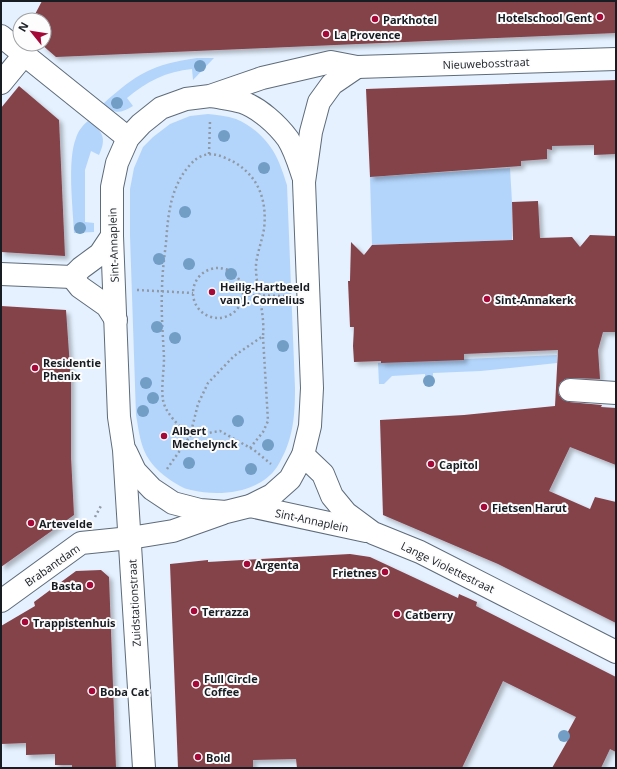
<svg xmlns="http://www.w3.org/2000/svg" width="617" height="769" viewBox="0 0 617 769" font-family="'Open Sans',sans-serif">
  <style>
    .green { fill: #b3d5fb }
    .building { fill: #84424a; filter: url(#shadow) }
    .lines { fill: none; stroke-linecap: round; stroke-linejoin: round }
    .minor-casing { stroke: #5e6b7a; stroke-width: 24 }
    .tertiary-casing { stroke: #5e6b7a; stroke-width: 24 }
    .path { stroke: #9099a4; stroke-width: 2.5; stroke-dasharray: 2 3; stroke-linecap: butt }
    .minor { stroke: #fff; stroke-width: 22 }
    .tertiary { stroke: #fff; stroke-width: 22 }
    .tree { fill: #729dc5 }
    .poi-dot { fill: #a50939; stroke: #fdfdfd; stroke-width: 1.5 }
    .labels { text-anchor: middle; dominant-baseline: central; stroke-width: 4; stroke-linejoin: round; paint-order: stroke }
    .poi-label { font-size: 11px; font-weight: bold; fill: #181d23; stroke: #fdfdfd; text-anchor: start }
    .street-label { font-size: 11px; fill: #181d23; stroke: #fdfdfd }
  </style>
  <defs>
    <filter id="shadow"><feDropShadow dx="3.5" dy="3.5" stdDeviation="2" flood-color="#0004"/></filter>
  </defs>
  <rect width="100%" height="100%" fill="#e5f1ff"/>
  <!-- green -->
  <g class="green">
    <path d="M197,58H214L193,80L192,69C167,71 146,82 127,98L133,106C120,114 114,114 103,104C136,74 153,64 197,58Z"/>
    <path d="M208,114C217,115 227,116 236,119C244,122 251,127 257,132C275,148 280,163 287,185L295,388C295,418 293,441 277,467C259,493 220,497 191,490C187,489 183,488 180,486C169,480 157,471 150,461C140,447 139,431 136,415L130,236V189L134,168L143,147L153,137L170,124L190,116Z"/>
    <path d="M88,121C103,131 107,138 99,155L91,151L85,170V222L94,223V232L74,233C73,207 67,161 76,138C78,131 83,125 88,121Z"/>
    <path d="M510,168L512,202V240L372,245L370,177Z"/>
    <path d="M557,355V363L481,371L433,373V380H425V374L392,376L384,384H379L378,363Z"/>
  </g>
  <!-- building -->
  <g class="building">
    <path d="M42,1H616V33L56,57L41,44H44V20H32Z"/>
    <path d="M616,80V154L594,155V145L552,146V150L547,149V159L521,161V166L370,177L366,89Z"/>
    <path d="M19,86L59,120L65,256L1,252V108Z"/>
    <path d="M538,201L540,238L572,237L580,247L590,235L616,236V332H603L598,350L600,379L571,378L565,379L560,383L558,390L559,395L563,400L569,402L602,405L601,407L616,408V465L570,447L549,491L590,509L595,497L616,502V623L498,564L383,515L380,420L464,415L555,406L558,350L464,354V360L381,363V361L354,362L353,346L354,327H350L348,281H350L351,242L364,255L372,245L513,240L512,202Z"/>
    <path d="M1,306L66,310L71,382V457L74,515L1,567Z"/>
    <path d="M350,554L370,557L458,598L459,594L477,602L476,606L616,677V752L610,749L601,768H552L568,740L564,739L576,717L503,681L462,768H297L296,759L253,760V768H178L170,564L208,560V562Z"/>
    <path d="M101,570L109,577L116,768H72V765H55V754L26,755V743L1,744V626L35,606L34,602L76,571Z"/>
  </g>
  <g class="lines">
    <defs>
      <g id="minor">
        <path d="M1,36L128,138"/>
        <path d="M1,83L24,55"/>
        <path d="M570,390L616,393"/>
      </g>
      <g id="tertiary">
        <path d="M211,96C221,98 232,99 242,102C259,108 277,124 288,139C295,150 299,164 303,176"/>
        <path d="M1,274L72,277L81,268L100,254L112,236"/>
        <path d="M72,277L80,287L107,306L116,320"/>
        <path d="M126,452L135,471L152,489L173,503L200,510L226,512L250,506L272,495L290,479L303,455L310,426L312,388L304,182L311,132L319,102L332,84L357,67"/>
        <path d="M303,455L323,474L332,496L346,513L373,533L420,552L616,652"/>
        <path d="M250,506L366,531"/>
        <path d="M1,601L81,543L130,538L173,531L221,514"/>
        <path d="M144,768L124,450L119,417L112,236V187L117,163L128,138L141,124L161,108L186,99L210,96L262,78L331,62L357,67L616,59"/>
      </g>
    </defs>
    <!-- minor casing -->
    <use href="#minor" class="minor-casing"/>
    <!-- tertiary casing -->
    <use href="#tertiary" class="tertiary-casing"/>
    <!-- path -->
    <g class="path">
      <path d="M209,154L210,121"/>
      <circle cx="218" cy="293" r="25"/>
      <path d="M137,290L193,293"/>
      <path d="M243,295L284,296"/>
      <path d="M190,436L220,431L254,450L271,464"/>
      <path d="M250,448L263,432L268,421L263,337"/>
      <path d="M167,469L190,436L198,404L208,383L234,356L263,336C265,313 257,293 256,270C255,258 262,242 264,229C268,196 255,169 223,157C209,151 198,155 189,166C170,188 168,216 166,243C164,259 162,275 162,291C161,313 163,336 164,358C164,370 161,388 163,400C165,413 180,427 190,436"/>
      <path d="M95,517L102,504"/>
    </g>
    <!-- minor -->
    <use href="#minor" class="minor"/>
    <!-- tertiary -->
    <use href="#tertiary" class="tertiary"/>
  </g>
  <!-- trees -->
  <g class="tree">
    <circle cx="200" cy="66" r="6"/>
    <circle cx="117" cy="103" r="6"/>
    <circle cx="224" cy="136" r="6"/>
    <circle cx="264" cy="168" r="6"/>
    <circle cx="185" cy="212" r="6"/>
    <circle cx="80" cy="228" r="6"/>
    <circle cx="159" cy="259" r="6"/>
    <circle cx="189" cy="264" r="6"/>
    <circle cx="231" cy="274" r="6"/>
    <circle cx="157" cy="327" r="6"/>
    <circle cx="175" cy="338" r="6"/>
    <circle cx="283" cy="346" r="6"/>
    <circle cx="429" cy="381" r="6"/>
    <circle cx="146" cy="383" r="6"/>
    <circle cx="153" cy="398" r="6"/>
    <circle cx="143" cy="411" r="6"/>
    <circle cx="238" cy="421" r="6"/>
    <circle cx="268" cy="445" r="6"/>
    <circle cx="189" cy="463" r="6"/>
    <circle cx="251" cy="469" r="6"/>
    <circle cx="564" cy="736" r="6"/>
  </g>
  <!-- markers -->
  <g class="poi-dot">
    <circle cx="600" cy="17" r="4"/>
    <circle cx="375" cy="19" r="4"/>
    <circle cx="326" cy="34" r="4"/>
    <circle cx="212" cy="292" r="4"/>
    <circle cx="487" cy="299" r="4"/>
    <circle cx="35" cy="368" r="4"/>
    <circle cx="164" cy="436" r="4"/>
    <circle cx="431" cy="464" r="4"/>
    <circle cx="484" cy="507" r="4"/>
    <circle cx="31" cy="523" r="4"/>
    <circle cx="247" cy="564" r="4"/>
    <circle cx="385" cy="572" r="4"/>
    <circle cx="90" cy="585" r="4"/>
    <circle cx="194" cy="611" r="4"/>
    <circle cx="397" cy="614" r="4"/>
    <circle cx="25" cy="622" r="4"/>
    <circle cx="196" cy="684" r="4"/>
    <circle cx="92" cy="691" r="4"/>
    <circle cx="198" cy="757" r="4"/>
  </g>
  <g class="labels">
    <!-- poi labels -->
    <g class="poi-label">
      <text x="592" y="17" text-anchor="end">Hotelschool Gent</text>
      <text x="383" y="19">Parkhotel</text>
      <text x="334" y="34">La Provence</text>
      <text x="220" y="286">Heilig-Hartbeeld<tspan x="220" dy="13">van J. Cornelius</tspan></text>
      <text x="495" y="299">Sint-Annakerk</text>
      <text x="43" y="362">Residentie<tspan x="43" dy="13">Phenix</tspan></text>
      <text x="172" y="430">Albert<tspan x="172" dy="13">Mechelynck</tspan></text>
      <text x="439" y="464">Capitol</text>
      <text x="492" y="507">Fietsen Harut</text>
      <text x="39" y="523">Artevelde</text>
      <text x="255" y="564">Argenta</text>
      <text x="377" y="572" text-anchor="end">Frietnes</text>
      <text x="82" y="585" text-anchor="end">Basta</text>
      <text x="202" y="611">Terrazza</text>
      <text x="405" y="614">Catberry</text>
      <text x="33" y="622">Trappistenhuis</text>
      <text x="204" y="678">Full Circle<tspan x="204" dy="13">Coffee</tspan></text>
      <text x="100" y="691">Boba Cat</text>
      <text x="206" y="757">Bold</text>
    </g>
    <!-- street labels -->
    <g class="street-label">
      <text transform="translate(486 63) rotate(-2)">Nieuwebosstraat</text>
      <text transform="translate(113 245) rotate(-92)">Sint-Annaplein</text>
      <text transform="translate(312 520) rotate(12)">Sint-Annaplein</text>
      <text transform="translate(52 565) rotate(-35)">Brabantdam</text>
      <text transform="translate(448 567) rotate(26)">Lange Violettestraat</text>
      <text transform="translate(134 603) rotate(-93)">Zuidstationstraat</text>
    </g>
  </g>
  <!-- border -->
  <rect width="617" height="769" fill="none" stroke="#181d23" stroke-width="4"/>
  <!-- north arrow -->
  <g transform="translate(32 32) rotate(300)"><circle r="19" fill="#fdfdfd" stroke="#a1a3a6"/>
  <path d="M0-3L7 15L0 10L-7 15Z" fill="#a50939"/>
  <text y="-6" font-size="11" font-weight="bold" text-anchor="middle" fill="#181d23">N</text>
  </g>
</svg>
